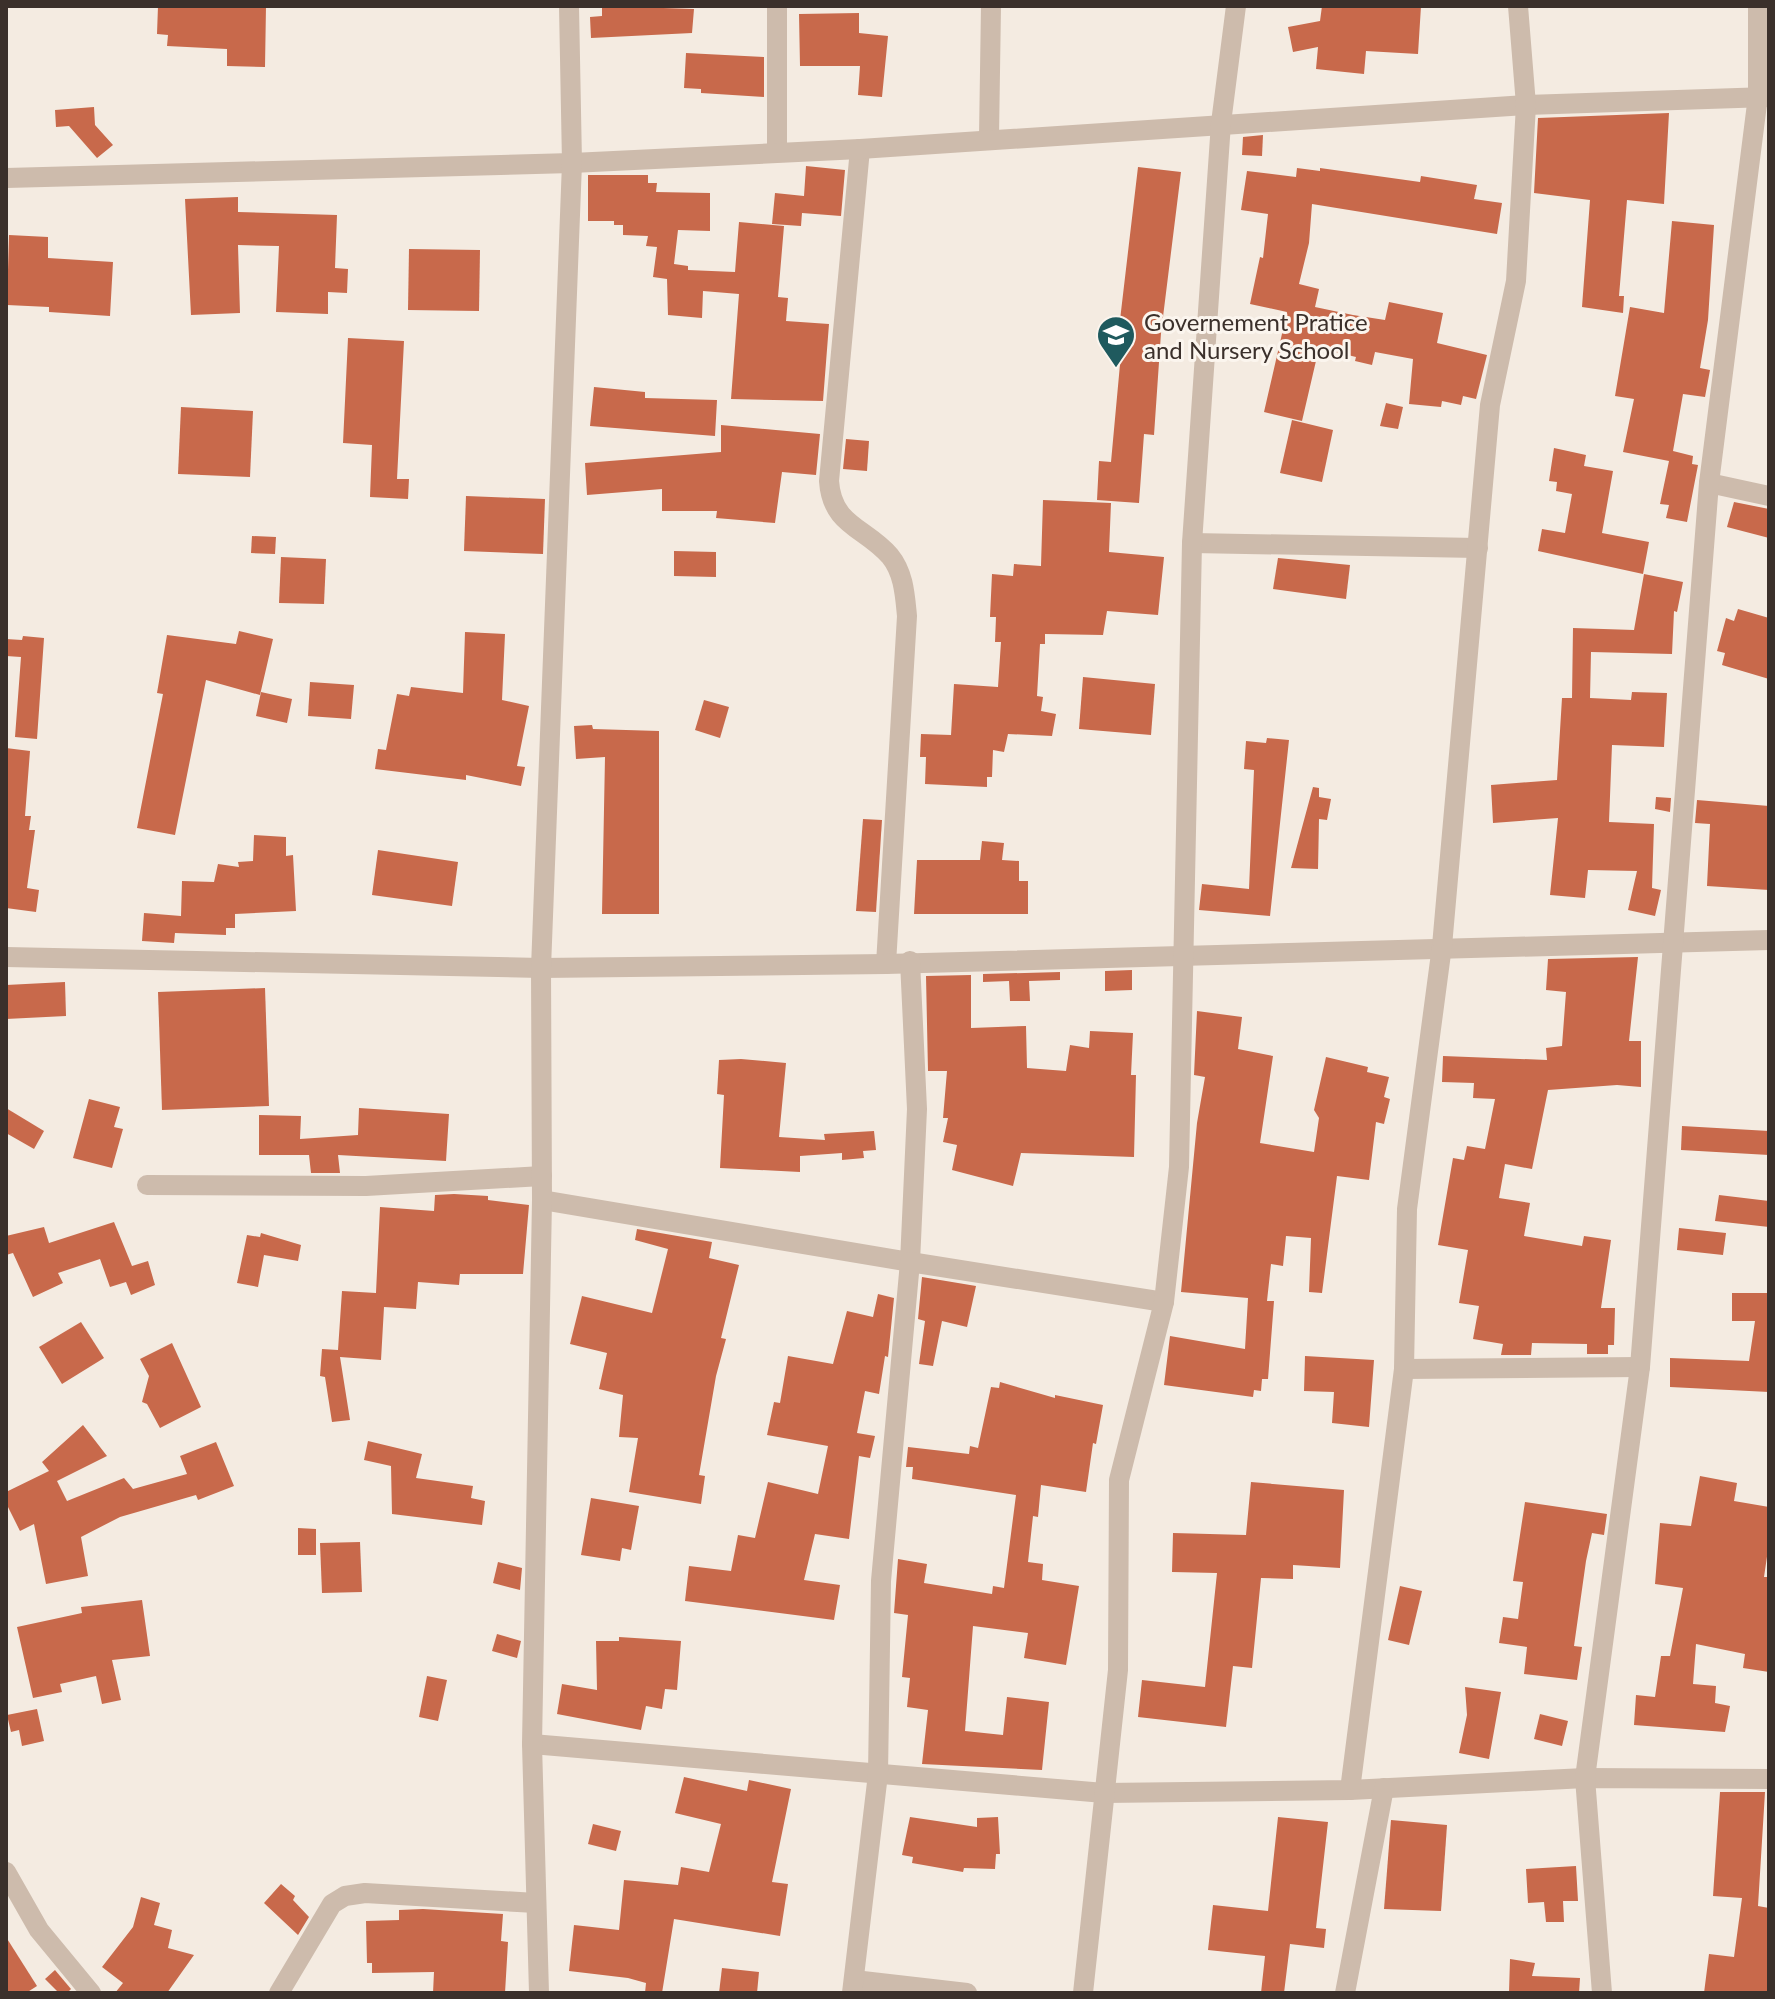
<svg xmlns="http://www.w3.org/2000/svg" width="1775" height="1999" viewBox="0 0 1775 1999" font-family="Lato,sans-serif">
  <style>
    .building { fill: #c8694b }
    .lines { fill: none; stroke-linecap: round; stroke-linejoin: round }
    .street { stroke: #cdbbac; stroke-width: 20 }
    .labels { text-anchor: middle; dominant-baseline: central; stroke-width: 6; stroke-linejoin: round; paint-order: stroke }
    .poi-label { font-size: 24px; fill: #3b302b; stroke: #fbf5ee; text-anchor: start }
  </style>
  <rect width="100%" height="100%" fill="#f4ebe1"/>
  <!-- building -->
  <g class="building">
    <path d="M158,6H266L265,67L227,66V49L167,46L168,35L157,34Z"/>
    <path d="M602,6L694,9L692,33L591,38L590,17L602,16Z"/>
    <path d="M1322,6H1421L1418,54L1366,51L1364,74L1316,69L1318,47L1293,52L1288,27L1320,21Z"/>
    <path d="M859,13V33L888,36L882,97L858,95L860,66H800L799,14Z"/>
    <path d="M686,53L764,57V97L701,93V89L684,88Z"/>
    <path d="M94,107L95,125L113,145L97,158L69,126L56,127L55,110Z"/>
    <path d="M1669,113L1664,204L1627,200L1619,296H1624L1623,313L1582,307L1590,200L1534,193L1538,118Z"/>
    <path d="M1263,135L1262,156L1242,155L1243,137Z"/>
    <path d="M806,166L845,170L841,216L802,213L801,226L772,224L775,193L804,196Z"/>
    <path d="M1138,167L1181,172L1161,333L1154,435L1144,434L1139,503L1097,500L1099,461L1111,462L1124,321L1120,320Z"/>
    <path d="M1297,168L1320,171V168L1420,182L1421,176L1477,185L1474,199L1502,203L1497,234L1312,204L1309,243L1299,284L1319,289L1315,307L1353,315L1385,320L1389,302L1443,313L1437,343L1487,355L1476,399L1463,396L1461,405L1442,401L1441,407L1409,404L1413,359L1375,352L1372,365L1355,361L1356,357L1319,348L1302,421L1264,412L1287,312L1250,304L1260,257L1263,258L1268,214L1241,210L1247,171L1296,177Z"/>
    <path d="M588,175H648V183H657L656,192L710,193V231L678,230L674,264L688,266V270L735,272L739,222L784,226L778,297L788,298L786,321L829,324L823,401L731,399L739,294L703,291L702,318L668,315L667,279L653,277L657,247L646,246L648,236L623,235V225H614V221H588Z"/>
    <path d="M238,197V212L337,215L335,268L348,269L347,293L328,292V314L276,312L279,246L238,245L240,313L191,315L185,199Z"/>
    <path d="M1672,221L1714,225L1708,320L1700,368L1710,370L1705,397L1683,394L1673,451L1693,456L1692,464L1698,465L1687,522L1666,518L1669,505L1660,504L1669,461L1623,452L1634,399L1615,396L1630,307L1664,313Z"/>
    <path d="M9,235L48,237V258L113,262L110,316L49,312V307L7,305Z"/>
    <path d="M409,249L480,250L479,311L408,310Z"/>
    <path d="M348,338L404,341L397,479H409L408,499L370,497L372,445L343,443Z"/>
    <path d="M594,387L645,392V398L717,400L715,436L590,426Z"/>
    <path d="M1386,403L1403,407L1398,429L1380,426Z"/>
    <path d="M181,407L253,411L250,477L178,474Z"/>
    <path d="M1292,420L1333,430L1322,482L1280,473Z"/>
    <path d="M721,425L820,434L816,475L782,472L775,523L716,518L717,511H662V489L587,495L585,463L721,452Z"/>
    <path d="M846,439L869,441L867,471L843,469Z"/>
    <path d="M1554,448L1586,455L1584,466L1613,471L1602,533L1649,542L1643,574L1538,551L1542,529L1565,533L1572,494L1556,491L1557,482L1549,481Z"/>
    <path d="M466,496L545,499L543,554L464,551Z"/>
    <path d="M1043,500L1111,503L1109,552L1164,557L1158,615L1107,611L1103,635L1045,634V644H1040L1037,696L1043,697L1041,711L1056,714L1052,736L1008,734L1004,752L993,750L992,777H987V787L925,784L926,757H920L921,734L951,735L954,684L998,687L1001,642H995L996,617H990L992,574L1013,576L1014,564L1041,566Z"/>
    <path d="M1734,502L1769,509V538L1727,527Z"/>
    <path d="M252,536L276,537L275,554L251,553Z"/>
    <path d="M674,551L716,552V577L674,576Z"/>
    <path d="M281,557L326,559L324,604L279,603Z"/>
    <path d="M1278,558L1350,565L1346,599L1273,589Z"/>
    <path d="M1644,574L1683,582L1677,612L1674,611L1672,654L1591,652L1590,698L1631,700L1632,692L1667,693L1664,747L1612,745L1609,822L1654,824L1652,888L1661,890L1655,916L1628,910L1637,871L1588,870L1585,898L1550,895L1558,818L1493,823L1491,785L1557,780L1562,698H1572L1573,628L1634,630Z"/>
    <path d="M1738,609L1769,618V679L1722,665L1725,653L1717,651L1726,618L1734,621Z"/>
    <path d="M239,631L273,639L260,695L206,680L175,835L137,828L163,694L157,693L167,635L236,644Z"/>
    <path d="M465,632L505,634L502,700L529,706L517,766L525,767L521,786L466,775V780L375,769L378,749L386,750L397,694L409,696L411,687L463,693Z"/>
    <path d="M23,636L44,638L37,739L15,737L21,657L6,656V639L22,640Z"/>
    <path d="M1083,677L1155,684L1151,735L1079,729Z"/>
    <path d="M310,682L354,685L351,719L308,716Z"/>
    <path d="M261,692L292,699L287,723L256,716Z"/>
    <path d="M704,700L729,707L720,738L695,730Z"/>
    <path d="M592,725L593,729L659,731V914H602L605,757L576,759L574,726Z"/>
    <path d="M1267,738L1289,740L1270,916L1199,910L1202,884L1249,889L1254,770L1244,769L1246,741L1266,743Z"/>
    <path d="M6,748L30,751L25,816H31L29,830H35L27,888L39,890L36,912L6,908Z"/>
    <path d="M1313,787L1319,788V797L1331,799L1327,820L1319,819L1318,869L1291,868Z"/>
    <path d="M1656,797L1671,798L1670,812L1655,809Z"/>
    <path d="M1697,800L1769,806V890L1707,886L1710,824L1695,823Z"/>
    <path d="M863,819L882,820L876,912L856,911Z"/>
    <path d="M254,835L286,837V856L293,855L296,911L235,914V928H226V935L175,933L174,943L142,941L144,913L181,916L182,881L214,882L218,864L239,867L238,862L253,861Z"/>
    <path d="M982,841L1004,843L1002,860L1019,861V881H1028V914H914L917,860H980Z"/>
    <path d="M378,850L458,862L452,906L372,895Z"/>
    <path d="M1638,957L1629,1041H1641V1087L1617,1085L1548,1090L1532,1169L1505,1164L1499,1198L1530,1203L1524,1236L1582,1246L1584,1236L1611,1240L1601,1308H1615L1614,1345H1608V1354H1587V1344L1532,1343L1531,1355H1501L1503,1344L1473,1339L1479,1306L1459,1303L1468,1250L1438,1245L1453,1158L1464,1160L1467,1146L1485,1149L1495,1099L1473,1098L1474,1083L1442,1082L1443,1056L1547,1060L1546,1048L1562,1046L1566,992L1546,990L1548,959Z"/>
    <path d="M1132,970V990L1105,991V971Z"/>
    <path d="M1060,972V980L1029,981L1030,1001H1010L1009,981L983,982V974Z"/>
    <path d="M971,975V1028L1026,1026L1027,1068L1066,1071L1070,1045L1089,1048L1090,1031L1133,1033L1131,1075H1136L1134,1157L1021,1153L1013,1186L952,1170L957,1145L943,1142L948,1118H943L947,1071H928L926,976Z"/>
    <path d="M65,982L66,1016L6,1019V985Z"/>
    <path d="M265,988L269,1106L162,1110L158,992Z"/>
    <path d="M1197,1011L1242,1017L1238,1049L1273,1056L1260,1143L1314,1152L1319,1118L1314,1110L1326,1057L1368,1067L1367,1072L1389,1077L1384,1097L1390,1099L1384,1124L1376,1122L1369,1180L1337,1176L1322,1293L1309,1292L1311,1238L1286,1236L1283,1266L1271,1264L1267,1301H1274L1268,1379H1262L1261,1391L1254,1390L1253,1397L1164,1385L1170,1336L1245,1349L1248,1298L1181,1292L1197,1123L1205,1077L1194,1075Z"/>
    <path d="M741,1059L786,1063L779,1137L825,1140L824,1134L874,1131L876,1150L863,1151L864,1158L842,1160V1153L800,1156V1172L720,1168L724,1095L717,1094L719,1060Z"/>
    <path d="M89,1099L120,1107L114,1127L123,1129L112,1168L73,1158Z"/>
    <path d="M6,1108L44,1131L34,1149L6,1133Z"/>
    <path d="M359,1108L449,1114L446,1161L338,1155L340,1173H311L309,1155H259V1115L301,1116L300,1139L358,1135Z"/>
    <path d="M1682,1126L1769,1131V1155L1681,1150Z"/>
    <path d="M454,1194L488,1196V1200L529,1205L523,1274H460L459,1285L418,1282L416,1309L384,1307L381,1360L340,1357L350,1420L332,1422L325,1377L320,1376L322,1349L338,1350L342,1291L376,1293L380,1207L434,1211L435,1195Z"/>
    <path d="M1719,1195L1769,1201V1227L1715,1221Z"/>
    <path d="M114,1222L132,1266L148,1261L155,1285L131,1295L126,1282L110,1287L100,1259L58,1273L63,1283L33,1297L13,1253L6,1255V1236L44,1227L49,1243Z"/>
    <path d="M1679,1228L1726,1233L1723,1255L1677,1250Z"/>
    <path d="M637,1229L712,1242L709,1258L739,1265L721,1338L726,1339L716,1376L699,1475L705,1476L701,1504L629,1492L638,1438L619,1437L623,1395L599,1389L607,1353L570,1344L582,1296L652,1313L668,1249L635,1240Z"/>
    <path d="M261,1233L301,1245L298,1261L264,1255L258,1287L237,1283L247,1235L260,1237Z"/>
    <path d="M922,1277L976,1286L967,1327L942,1321L933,1366L919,1364L925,1321L918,1319Z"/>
    <path d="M1732,1293H1769V1392L1670,1387V1358L1749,1361L1755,1321H1732Z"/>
    <path d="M878,1294L894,1298L888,1357L885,1356L879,1394L865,1391L857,1433L875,1436L870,1458L859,1456L849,1539L815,1534L804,1580L840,1585L834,1620L685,1601L689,1566L731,1571L738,1535L755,1538L768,1482L818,1494L828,1446L767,1435L774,1402L780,1403L788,1356L833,1364L847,1311L873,1317Z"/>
    <path d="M81,1322L104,1358L62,1384L39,1347Z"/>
    <path d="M172,1343L201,1407L160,1428L147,1404L142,1402L149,1376L140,1359Z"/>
    <path d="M1305,1356L1374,1360L1369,1427L1332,1423L1334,1392L1304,1391Z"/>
    <path d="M1000,1382L1055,1398V1395L1103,1405L1096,1444L1093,1443L1086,1492L1041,1485L1038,1517L1033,1516L1028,1562L1043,1564L1042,1580L1079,1586L1066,1665L1024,1658L1028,1633L973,1626L965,1731L1003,1735L1007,1697L1049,1702L1042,1770L922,1764L928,1710L907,1707L910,1678L902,1677L908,1615L894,1613L898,1559L927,1564L924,1583L992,1594L993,1586L1004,1588L1016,1495L912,1479L913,1467H906L908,1447L969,1454L970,1446L978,1448L991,1387L999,1388Z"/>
    <path d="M83,1425L107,1456L57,1481L67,1501L124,1478L133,1489L187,1474L180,1456L216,1442L234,1486L198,1500L196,1495L120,1517L81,1537L88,1576L46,1584L34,1524L20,1531L6,1503V1492L49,1471L42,1462Z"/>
    <path d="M368,1441L422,1454L416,1478L473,1486L471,1498L485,1501L482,1525L392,1514L391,1466L364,1460Z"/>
    <path d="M1700,1476L1737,1483L1734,1501L1769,1507V1543L1764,1577H1769V1672L1743,1668L1745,1654L1696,1644L1693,1684L1716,1686L1715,1703L1730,1706L1725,1732L1634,1725L1636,1695L1655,1697L1661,1656H1670L1683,1588L1655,1584L1660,1523L1691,1526Z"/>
    <path d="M1251,1482L1344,1490L1340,1568L1293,1565V1579L1261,1578L1252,1668L1233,1666L1226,1727L1138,1717L1142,1680L1205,1687L1217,1573L1172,1572L1173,1533L1246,1535Z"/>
    <path d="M591,1498L639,1506L631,1550L622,1548L620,1561L581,1555Z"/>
    <path d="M1525,1502L1607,1514L1604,1535L1592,1533L1586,1561L1574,1646L1582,1647L1577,1680L1524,1674L1527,1647L1499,1643L1503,1617L1518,1619L1523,1582L1513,1581Z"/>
    <path d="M298,1528L316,1529V1555H298Z"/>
    <path d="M360,1542L362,1592L322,1593L320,1543Z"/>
    <path d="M498,1562L522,1568L520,1590L493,1583Z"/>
    <path d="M1400,1586L1422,1591L1409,1645L1388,1640Z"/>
    <path d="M142,1600L150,1656L112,1660L121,1700L102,1704L96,1676L60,1684L62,1692L33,1698L17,1627L82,1613L81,1607Z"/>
    <path d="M497,1634L521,1641L517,1658L492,1651Z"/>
    <path d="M619,1637L681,1641L677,1690L665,1689L662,1709L646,1706L641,1730L557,1714L562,1684L597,1690L596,1641H619Z"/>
    <path d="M427,1676L447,1680L438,1721L419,1717Z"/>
    <path d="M1465,1687L1501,1692L1489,1759L1459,1753L1467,1715Z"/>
    <path d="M37,1709L44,1741L22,1746L19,1730L11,1732L7,1715Z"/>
    <path d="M1540,1714L1568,1721L1562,1746L1534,1739Z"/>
    <path d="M684,1777L747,1791L749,1780L791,1789L772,1882L788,1884L780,1936L674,1919L662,1993H645L646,1983L628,1978L569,1971L574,1925L619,1930L624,1880L678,1885L681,1867L709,1872L721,1824L675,1813Z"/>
    <path d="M1720,1792H1765L1758,1906L1769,1908V1993H1704L1709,1954L1734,1957L1742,1898L1713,1896Z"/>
    <path d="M910,1817L977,1827V1818L998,1817L1000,1854H996L995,1869L964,1868L963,1872L912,1863L913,1857L902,1855Z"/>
    <path d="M1278,1817L1328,1822L1316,1928L1326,1929L1324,1948L1290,1944L1284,1993H1261L1265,1956L1208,1950L1213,1905L1268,1911Z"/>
    <path d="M1391,1820L1447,1825L1441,1911L1384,1909Z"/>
    <path d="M593,1824L621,1831L616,1851L588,1844Z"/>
    <path d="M1576,1866L1578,1901H1563L1564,1922H1546L1544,1902L1528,1903L1526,1869Z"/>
    <path d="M281,1884L295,1896L293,1900L309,1917L298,1935L264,1903Z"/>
    <path d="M141,1897L160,1903L154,1925L172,1930L168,1948L194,1955L167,1993H115L123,1983L102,1967L133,1927Z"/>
    <path d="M423,1909L503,1914L501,1941L508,1942L505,1993H433L434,1972L372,1973V1963H367L366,1921L399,1920V1910Z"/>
    <path d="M6,1937L37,1986L26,1993H6Z"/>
    <path d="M1510,1959L1535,1963L1532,1976L1580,1978L1579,1993H1509Z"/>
    <path d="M722,1968L759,1972L757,1993H719Z"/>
    <path d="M55,1970L71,1989L67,1993H59L45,1979Z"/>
  </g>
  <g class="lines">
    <!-- street -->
    <g class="street">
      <path d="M989,137L991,6"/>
      <path d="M860,149L829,481C832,526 865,527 890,556C904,573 905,596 907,616L886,964"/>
      <path d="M777,151V6"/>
      <path d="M6,178L572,163L860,149L1526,105L1768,97"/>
      <path d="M1709,483L1769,496"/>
      <path d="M1192,543L1478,548"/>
      <path d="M6,957L541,968L886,964L1769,940"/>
      <path d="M147,1185L366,1186L542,1176"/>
      <path d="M542,1200L910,1262L917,1109L910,961"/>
      <path d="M1404,1369L1640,1367"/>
      <path d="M532,1744L1104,1793L1350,1790L1585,1778L1769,1779"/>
      <path d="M1350,1790L1404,1369L1407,1209L1442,946L1490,405L1516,281L1526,105L1518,6"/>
      <path d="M6,1872L39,1930L91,1993"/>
      <path d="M854,1980L967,1993"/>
      <path d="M279,1993L332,1904L345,1896L365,1893L536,1903"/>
      <path d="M539,1993L532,1744L542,1200L541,968L572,163L569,6"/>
      <path d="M852,1993L878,1774L881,1581L910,1262L1164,1302"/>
      <path d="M1083,1993L1118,1670L1119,1480L1164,1302L1179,1167L1192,543L1221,123L1236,6"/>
      <path d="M1345,1993L1384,1788"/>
      <path d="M1602,1993L1585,1778L1640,1367L1709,483L1758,96V6"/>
    </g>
  </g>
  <!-- icons -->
  <defs>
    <symbol id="school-pin" viewBox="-11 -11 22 30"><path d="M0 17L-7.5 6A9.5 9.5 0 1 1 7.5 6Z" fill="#1f5a5e" stroke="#fbf5ee"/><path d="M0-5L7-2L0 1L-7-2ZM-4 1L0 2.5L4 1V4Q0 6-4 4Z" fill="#fff"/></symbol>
  </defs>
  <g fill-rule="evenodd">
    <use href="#school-pin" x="1094" y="313" width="44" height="60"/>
  </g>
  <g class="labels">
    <!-- poi labels -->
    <g class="poi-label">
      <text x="1144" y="321">Governement Pratice<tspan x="1144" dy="28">and Nursery School</tspan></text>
    </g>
  </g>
  <!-- border -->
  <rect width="1775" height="1999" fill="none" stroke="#3b302b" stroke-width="16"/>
</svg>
